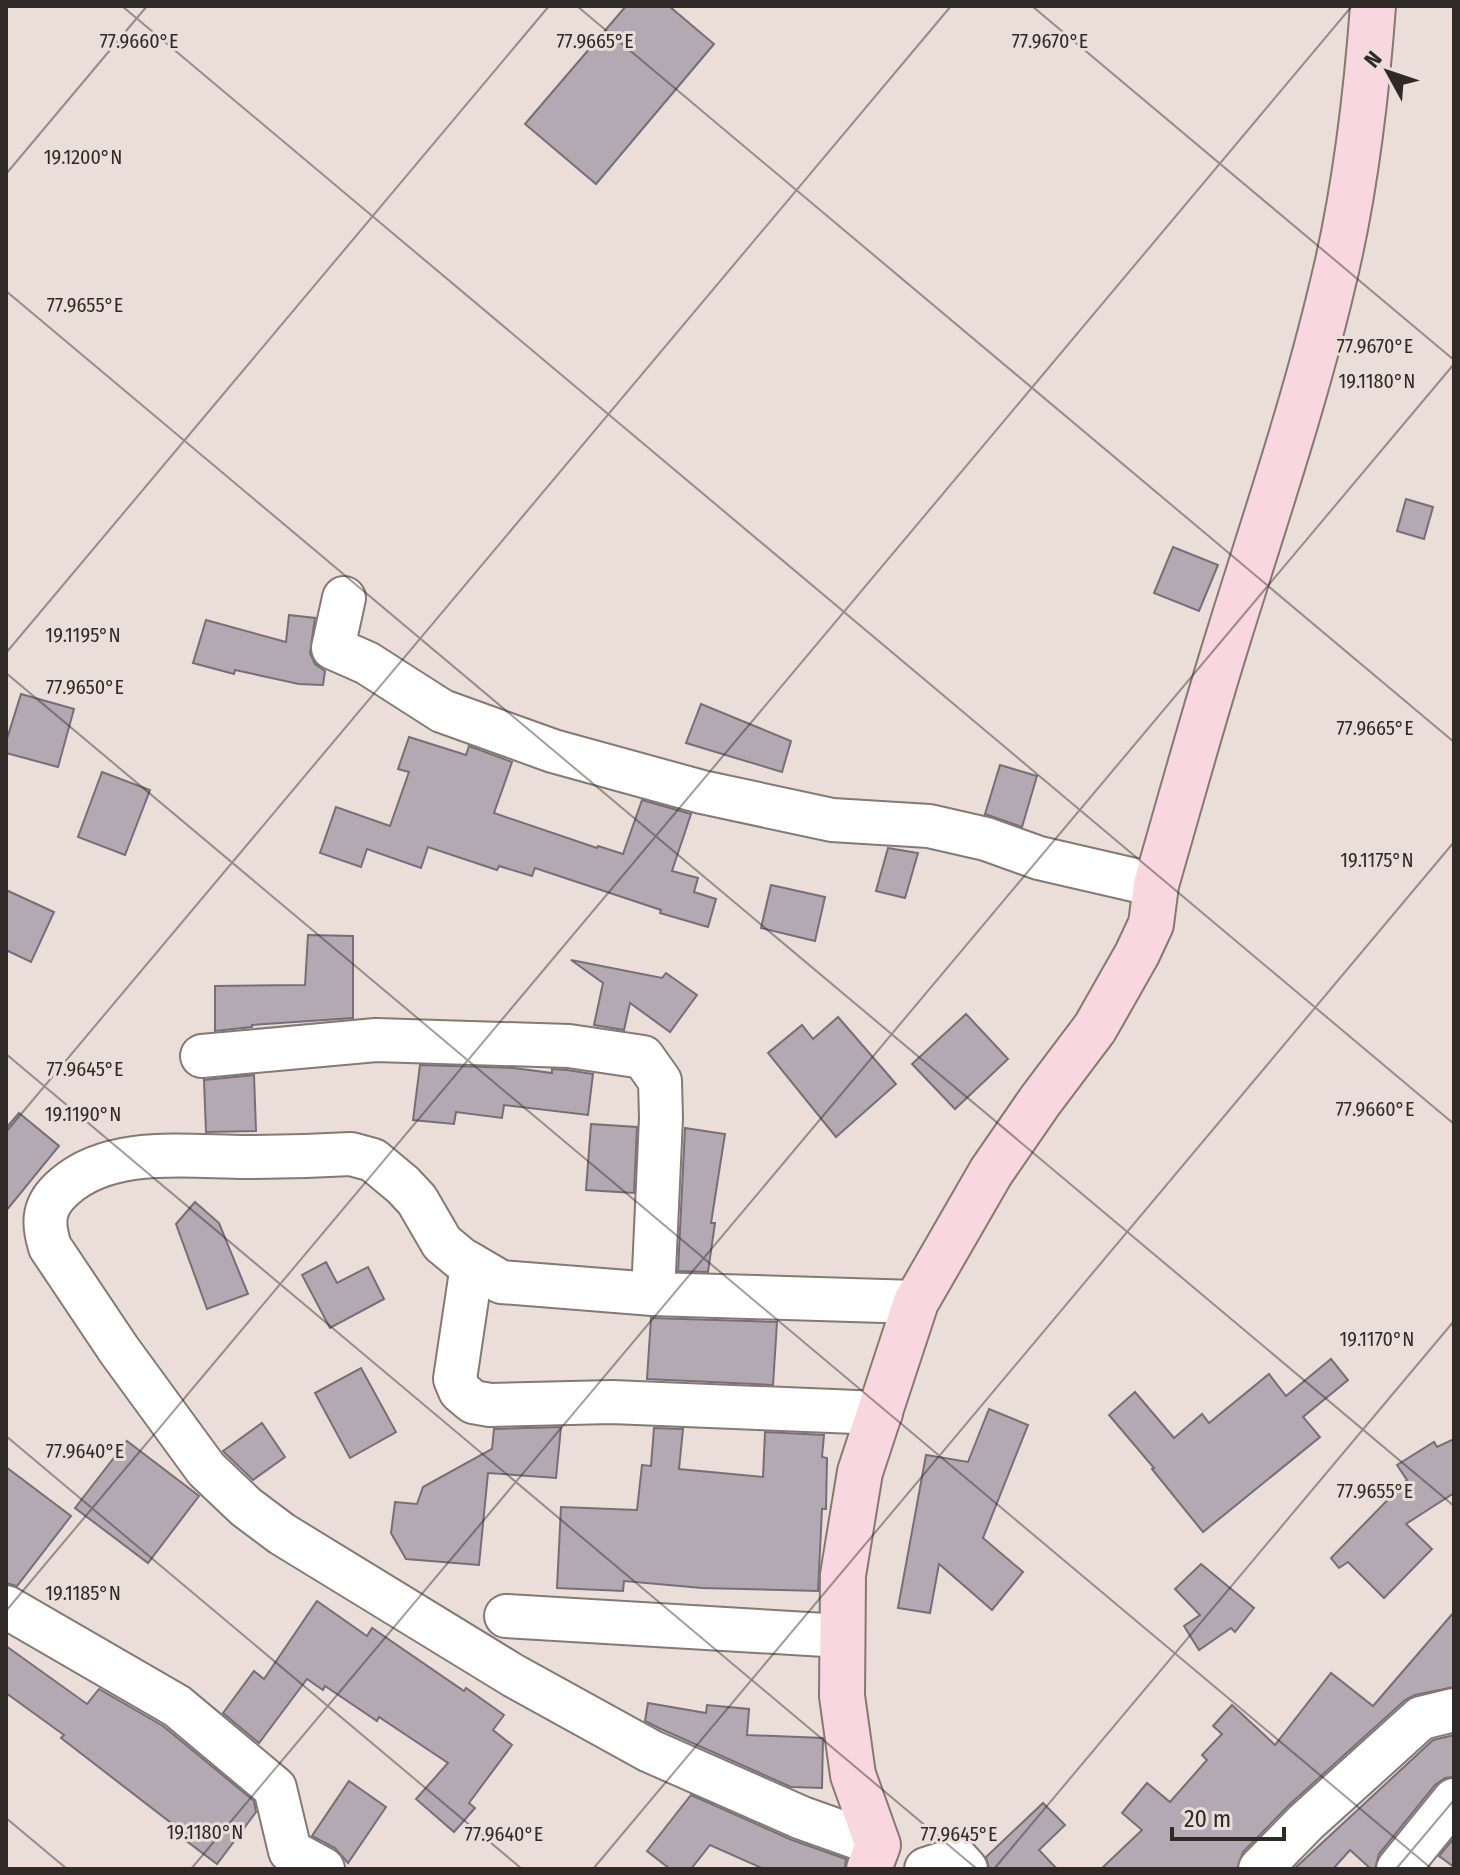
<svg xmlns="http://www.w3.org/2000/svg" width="1460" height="1875" viewBox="0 0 1460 1875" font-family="'Fira Sans Condensed',sans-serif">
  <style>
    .building { fill: #b3a9b3; stroke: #776e77; stroke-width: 2 }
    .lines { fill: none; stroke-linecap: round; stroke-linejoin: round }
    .street-casing { stroke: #857974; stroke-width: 46 }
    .secondary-casing { stroke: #857974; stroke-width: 48 }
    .street { stroke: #fff; stroke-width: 42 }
    .secondary { stroke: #f8d7e1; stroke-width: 44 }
    .ticks { fill: none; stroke: #2f2a28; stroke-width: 2; stroke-opacity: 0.45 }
    .ticks-label { font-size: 20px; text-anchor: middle; fill: #2f2a28; stroke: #ebddd8; stroke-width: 6; stroke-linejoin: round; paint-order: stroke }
  </style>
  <rect width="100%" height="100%" fill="#ebddd8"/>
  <!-- building -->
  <g class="building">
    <path d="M626,6H669L714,44L596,184L525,124Z"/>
    <path d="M1406,499L1433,507L1424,539L1397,531Z"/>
    <path d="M1173,547L1218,565L1199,611L1154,593Z"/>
    <path d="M289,615L315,618L310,653L315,664L325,671L323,685L299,684L235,670L234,674L193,663L206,620L286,642Z"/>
    <path d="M21,694L74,709L58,767L6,753V742Z"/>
    <path d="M701,704L791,741L782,772L686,743Z"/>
    <path d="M409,737L466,755L469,746L512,762L494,813L597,848L598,846L623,854L642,800L691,814L672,871L698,878L694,892L716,899L708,927L660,913L661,910L535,868L532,876L499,866L497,870L428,847L421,868L367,849L361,867L320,853L336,807L390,826L409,772L398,769Z"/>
    <path d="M1000,765L1037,776L1022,827L985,814Z"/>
    <path d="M102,772L150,790L125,855L78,837Z"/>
    <path d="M888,848L918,853L905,898L876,891Z"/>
    <path d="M771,885L825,897L815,941L761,928Z"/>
    <path d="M6,890L54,912L31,962L6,950Z"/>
    <path d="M308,935L353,936V1018L252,1025V1027L215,1031V986L305,985Z"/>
    <path d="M571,960L662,978L666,973L697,995L670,1032L630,1003L624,1030L594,1025L603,983Z"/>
    <path d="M966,1014L1008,1059L955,1109L912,1064Z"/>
    <path d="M838,1017L896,1084L836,1137L768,1053L802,1025L813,1039Z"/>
    <path d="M420,1065L514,1068L552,1073V1069L567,1070L593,1074L588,1115L504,1105L502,1118L456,1112L454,1124L413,1120Z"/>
    <path d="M254,1075L256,1131L206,1132L204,1080Z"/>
    <path d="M19,1113L59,1146L6,1211V1128Z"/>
    <path d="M591,1124L637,1127L634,1193L586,1190Z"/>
    <path d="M685,1128L725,1134L711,1223H715L708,1272L678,1271Z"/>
    <path d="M195,1202L219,1223L248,1294L207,1309L176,1224Z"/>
    <path d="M326,1262L337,1283L368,1267L384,1299L330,1328L302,1275Z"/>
    <path d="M651,1318L777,1322L773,1385L647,1379Z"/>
    <path d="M1331,1359L1348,1380L1303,1417L1320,1437L1203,1532L1152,1469L1154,1468L1109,1415L1135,1392L1174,1438L1202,1414L1209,1423L1269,1374L1286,1396Z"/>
    <path d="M361,1368L396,1432L350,1458L315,1393Z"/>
    <path d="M989,1409L1028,1425L983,1538L1023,1572L992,1610L939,1564L930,1613L898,1608L926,1455L968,1462Z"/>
    <path d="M262,1423L285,1457L253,1480L223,1451Z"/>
    <path d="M561,1427L556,1478L488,1473L479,1565L406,1559L391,1533L395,1502L417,1504L423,1487L492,1449L494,1429Z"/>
    <path d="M654,1428L683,1429L679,1469L763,1477L765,1432L824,1435L822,1457L827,1458L826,1509H822L818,1591L702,1588L624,1581L623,1591L557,1588L561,1507L637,1510L642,1465L651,1466Z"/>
    <path d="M1454,1439V1493L1406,1524L1432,1549L1384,1598L1348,1562L1339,1568L1331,1558L1407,1480L1397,1465L1434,1442L1437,1447Z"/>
    <path d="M127,1441L199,1496L148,1563L75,1508Z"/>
    <path d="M6,1467L71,1516L17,1586L6,1583Z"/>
    <path d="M1201,1564L1254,1608L1235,1632L1231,1628L1199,1650L1184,1626L1200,1615L1175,1589Z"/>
    <path d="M317,1601L367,1636L372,1628L464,1691L466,1688L504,1715L493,1730L512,1745L469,1803L475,1808L454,1832L416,1799L448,1763L379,1717L377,1721L325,1686L323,1690L307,1679L259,1743L223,1713L254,1671L264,1679Z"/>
    <path d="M1454,1612V1687L1415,1695L1405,1700L1289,1805L1243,1852L1237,1869H1101L1142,1830L1122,1813L1147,1783L1170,1802L1207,1760L1202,1755L1222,1734L1213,1726L1232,1705L1275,1745L1331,1673L1373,1706Z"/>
    <path d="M6,1646L87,1704L99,1689L163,1726L254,1801L256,1812L217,1864L172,1830L175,1826L61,1738L64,1735L6,1693Z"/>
    <path d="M648,1703L706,1713L707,1705L749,1709L747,1735L823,1738L822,1788L791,1787L661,1729L645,1721Z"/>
    <path d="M1454,1735V1777L1445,1778L1435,1785L1379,1854L1375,1869H1371L1350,1850L1333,1869H1294L1433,1740Z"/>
    <path d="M349,1781L386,1807L348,1863L335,1848L312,1836Z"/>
    <path d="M691,1795L792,1840L846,1859L845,1869H764L710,1845L691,1869H670L647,1851Z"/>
    <path d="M1043,1803L1065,1825L1039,1850L1057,1869H989L986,1857Z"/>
    <path d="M1454,1838V1867L1439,1856Z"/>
  </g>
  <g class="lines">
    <defs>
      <g id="street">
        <path d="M344,598L333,648L367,663L442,711L553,751L702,792L832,820L929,826L986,839L1039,858L1156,885"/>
        <path d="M202,1056L376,1040L569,1046L643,1057L660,1081L661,1118L653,1294"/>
        <path d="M472,1265L455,1379L460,1391L473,1402L490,1405L612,1402L881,1413"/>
        <path d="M6,1607L177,1706L275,1788L290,1851L323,1869"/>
        <path d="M506,1616L842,1636"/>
        <path d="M878,1845L802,1818L650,1751L514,1676L282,1534L246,1507L206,1469L119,1350L50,1247C42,1222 43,1205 64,1187C111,1145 188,1157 247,1157C281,1157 316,1156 351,1154L373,1160L403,1185L417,1200L442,1243L460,1258L501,1282L653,1294L916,1302"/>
        <path d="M926,1869L957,1859L966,1869"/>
        <path d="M1260,1869L1306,1822L1421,1718L1454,1710"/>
        <path d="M1398,1869L1454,1800"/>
      </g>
      <path id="secondary" d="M869,1869L878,1845L853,1775L842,1696L843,1575L860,1472L916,1302L991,1172L1040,1101L1095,1028L1137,954L1151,924L1156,885C1180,802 1203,718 1229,635C1265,519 1304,405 1332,287C1355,195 1366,101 1373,6"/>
    </defs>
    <!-- street casing -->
    <use href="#street" class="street-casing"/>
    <!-- secondary casing -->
    <use href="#secondary" class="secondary-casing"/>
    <!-- street -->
    <use href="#street" class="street"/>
    <!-- secondary -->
    <use href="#secondary" class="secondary"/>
  </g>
  <!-- ticks -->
  <path class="ticks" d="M122,6L1454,1124M577,6L1454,742M1032,6L1454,360M6,174L147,6M6,291L1454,1506M6,653L549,6M6,673L1432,1869M6,1054L977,1869M6,1132L951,6M6,1436L522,1869M6,1611L1352,6M6,1818L67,1869M191,1869L1454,364M593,1869L1454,842M994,1869L1454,1321M1396,1869L1454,1800"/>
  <g class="ticks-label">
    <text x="595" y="48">77.9665°E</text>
    <text x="139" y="48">77.9660°E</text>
    <text x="1050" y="48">77.9670°E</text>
    <text x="83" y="164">19.1200°N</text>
    <text x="85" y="312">77.9655°E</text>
    <text x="1375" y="353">77.9670°E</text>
    <text x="1377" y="388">19.1180°N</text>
    <text x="83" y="642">19.1195°N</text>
    <text x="85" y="694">77.9650°E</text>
    <text x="1375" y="735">77.9665°E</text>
    <text x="1377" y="867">19.1175°N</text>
    <text x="85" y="1076">77.9645°E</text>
    <text x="1375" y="1116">77.9660°E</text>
    <text x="83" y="1121">19.1190°N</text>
    <text x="1377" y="1346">19.1170°N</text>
    <text x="85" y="1458">77.9640°E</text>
    <text x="1375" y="1498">77.9655°E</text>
    <text x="83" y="1600">19.1185°N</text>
    <text x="205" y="1839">19.1180°N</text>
    <text x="504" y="1841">77.9640°E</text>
    <text x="959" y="1841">77.9645°E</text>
  </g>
  <!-- border -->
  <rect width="1460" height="1875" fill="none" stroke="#2f2a28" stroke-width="16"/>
  <!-- north arrow -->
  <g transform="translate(1388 72) rotate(310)" stroke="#ebddd8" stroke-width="6" paint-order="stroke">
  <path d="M0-6L14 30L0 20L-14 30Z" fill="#2f2a28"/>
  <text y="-12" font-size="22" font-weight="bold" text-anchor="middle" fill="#2f2a28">N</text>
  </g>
  <!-- scale -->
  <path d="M1172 1827v12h112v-12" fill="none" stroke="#2f2a28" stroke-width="4"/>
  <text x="1184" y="1827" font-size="24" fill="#2f2a28" stroke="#ebddd8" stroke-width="6" paint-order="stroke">20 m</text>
</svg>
